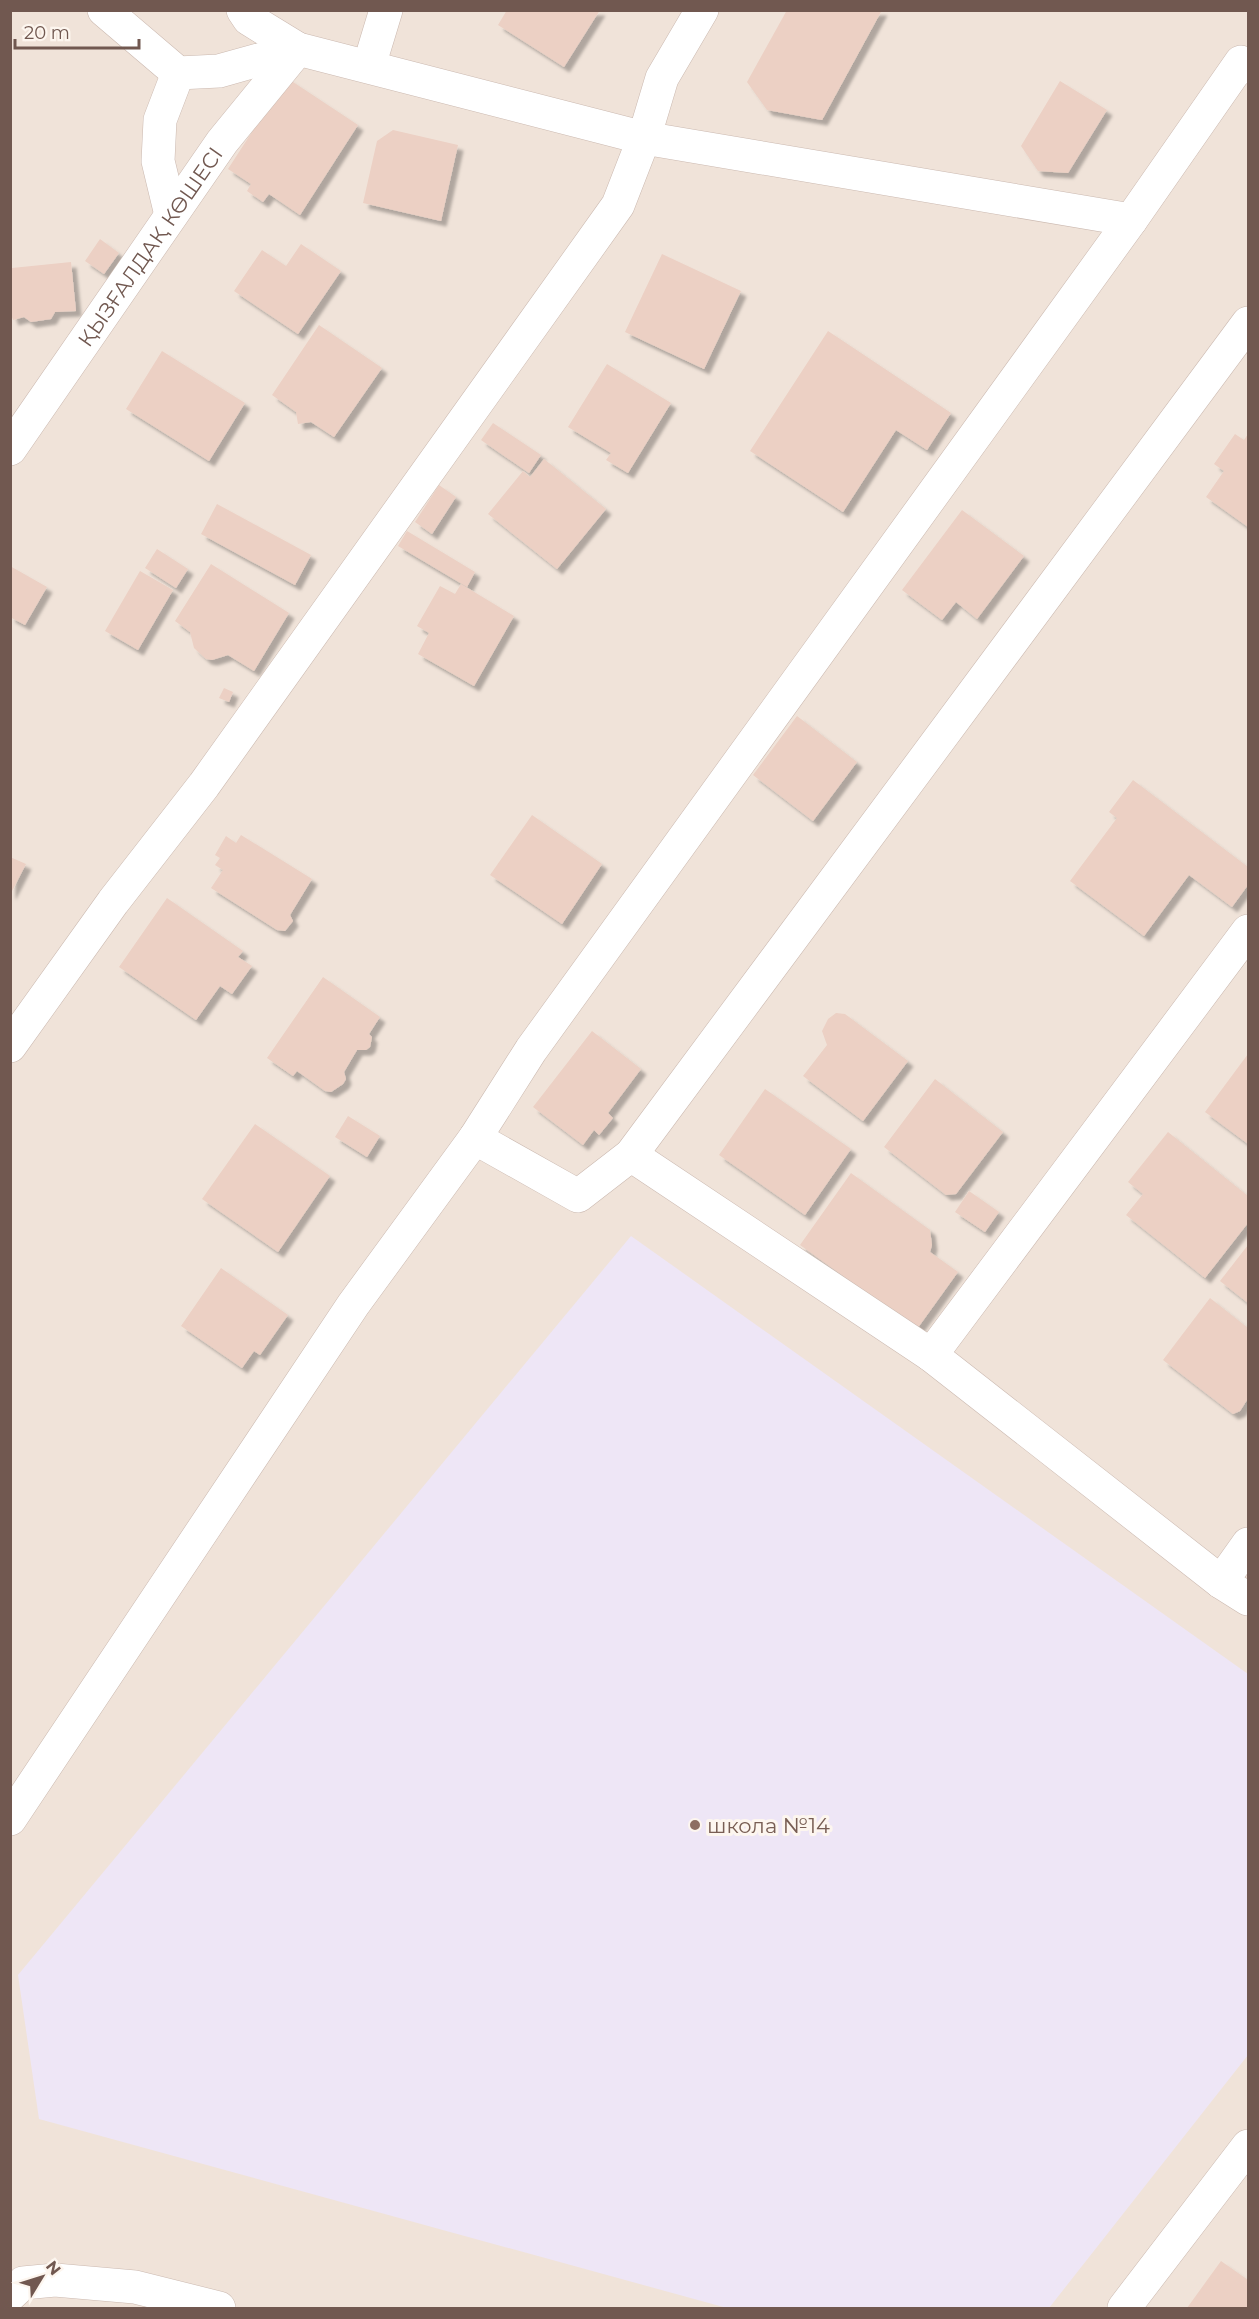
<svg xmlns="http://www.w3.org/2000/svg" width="1259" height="2319" viewBox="0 0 1259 2319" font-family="Montserrat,sans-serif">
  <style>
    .residential { fill: #f0e3d9 }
    .education { fill: #eee6f6 }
    .building { fill: #ecd0c4; filter: url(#shadow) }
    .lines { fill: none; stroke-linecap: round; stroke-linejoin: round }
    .minor-casing { stroke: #cbb9b0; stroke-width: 34 }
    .minor { stroke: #fff; stroke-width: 33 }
    .education-dot { fill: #8d6e63; stroke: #fdf6ef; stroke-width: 2 }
    .labels { text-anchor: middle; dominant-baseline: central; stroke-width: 6; stroke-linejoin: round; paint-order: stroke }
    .street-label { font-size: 21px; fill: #715850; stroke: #fdf6ef }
    .education-label { font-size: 21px; fill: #785e54; stroke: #fdf6ef; text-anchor: start }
  </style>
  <defs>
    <filter id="shadow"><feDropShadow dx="5.5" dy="5.5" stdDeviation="1.5" flood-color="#0004"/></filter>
  </defs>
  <rect width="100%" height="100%" fill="#faf2e9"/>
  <!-- residential -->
  <rect class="residential" x="11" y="11" width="1237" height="2297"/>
  <!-- education -->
  <path class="education" d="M631,1236L1248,1674V2055L1049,2308H727L39,2119L18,1975Z"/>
  <!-- building -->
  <g class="building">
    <path d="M507,10H600L564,67L498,25Z"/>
    <path d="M787,10H882L822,120L767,110L747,82Z"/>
    <path d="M287,78L358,125L300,215L269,194L263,202L247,191L251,184L228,169Z"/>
    <path d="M1060,81L1107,110L1068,173L1038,171L1021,146Z"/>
    <path d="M393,130L458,145L441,221L363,203L377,141Z"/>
    <path d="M100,239L119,253L104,274L85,261Z"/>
    <path d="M301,244L341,271L298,334L234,291L262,250L286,266Z"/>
    <path d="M662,254L741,291L704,369L625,332Z"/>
    <path d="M71,262L76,311L55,312L51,319L31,322L24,317L13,320L10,311L12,268Z"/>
    <path d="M319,325L382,368L334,437L311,422L298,424L296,412L272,395Z"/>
    <path d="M828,331L951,413L927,450L896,430L843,512L750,451Z"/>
    <path d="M162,351L245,403L209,461L126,409Z"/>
    <path d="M607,364L671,403L628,473L606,460L611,453L568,427Z"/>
    <path d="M493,423L541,455L529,473L481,440Z"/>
    <path d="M1235,434L1244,440L1248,434V527L1206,497L1224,471L1214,464Z"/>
    <path d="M544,459L606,509L557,569L488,514L523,471L530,477Z"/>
    <path d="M439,485L456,497L432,534L415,522Z"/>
    <path d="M217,504L311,555L295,585L201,534Z"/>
    <path d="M962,510L1024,556L977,619L956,602L942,620L902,590Z"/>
    <path d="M407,531L475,572L467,587L398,546Z"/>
    <path d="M157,549L188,569L176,588L145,568Z"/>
    <path d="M211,564L289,613L254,671L228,655L212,660L206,659L194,648L190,632L175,621Z"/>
    <path d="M10,566L47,587L25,625L10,617Z"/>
    <path d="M140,571L173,590L138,650L105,631Z"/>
    <path d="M461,584L514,616L474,686L418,654L429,633L417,626L440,586L455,594Z"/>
    <path d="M224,688L233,692L229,702L219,698Z"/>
    <path d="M797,716L857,762L813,821L753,775Z"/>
    <path d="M1133,780L1248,867V885L1232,907L1189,875L1144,936L1070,881L1117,818L1109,812Z"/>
    <path d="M532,815L602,864L562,924L490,875Z"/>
    <path d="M241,835L312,879L290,915L293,921L285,931L277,930L211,888L223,870L215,865L220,858L215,855L226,836L236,843Z"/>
    <path d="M10,857L26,864L10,895Z"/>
    <path d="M167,898L243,951L238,957L252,966L232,994L220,986L196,1020L119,967Z"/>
    <path d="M323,977L380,1017L369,1034L372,1037L370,1047L366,1050H357L344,1072L346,1079L343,1084L331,1092L325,1091L297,1071L293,1076L267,1058Z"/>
    <path d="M836,1013L845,1014L908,1061L863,1121L803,1076L827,1045L822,1031L828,1019Z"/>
    <path d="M592,1031L641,1069L608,1113L613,1118L599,1135L594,1130L583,1145L533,1107Z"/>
    <path d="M1248,1054V1144L1205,1112Z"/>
    <path d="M935,1079L1003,1132L956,1194L946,1195L884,1147Z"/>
    <path d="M765,1089L851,1149L805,1215L719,1155Z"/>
    <path d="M348,1116L380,1136L367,1157L335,1137Z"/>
    <path d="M255,1124L330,1176L278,1252L202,1199Z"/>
    <path d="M1168,1132L1248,1196V1223L1205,1278L1126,1215L1143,1194L1128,1182Z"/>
    <path d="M851,1173L930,1230L932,1245L930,1252L958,1272L917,1329L800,1245Z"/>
    <path d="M969,1191L999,1212L985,1232L955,1212Z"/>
    <path d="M1248,1245V1303L1220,1281Z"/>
    <path d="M221,1268L288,1315L260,1355L254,1351L242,1368L181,1326Z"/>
    <path d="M1210,1298L1248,1328L1247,1400L1240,1411L1233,1414L1163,1360Z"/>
    <path d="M1221,2261L1248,2280V2308H1187Z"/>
  </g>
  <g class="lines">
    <defs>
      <g id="minor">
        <path d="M104,10L178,73L219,71L298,49"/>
        <path d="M243,10L249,19L298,49L644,138L1131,220"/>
        <path d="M369,66L386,10"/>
        <path d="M171,215L158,161L160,120L178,73"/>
        <path id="s1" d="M10,449L222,142L298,49"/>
        <path d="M10,1046L113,902L204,785L618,205L644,138L662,78L702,10"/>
        <path d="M475,1138L578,1196L631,1155L931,1355L1221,1582L1248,1599"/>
        <path d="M631,1155L1248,323"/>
        <path d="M931,1355L1248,931"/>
        <path d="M1221,1582L1248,1544"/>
        <path d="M10,1819L353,1305L475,1138L531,1050L1131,220L1241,62L1248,67"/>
        <path d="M10,2295L23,2283L55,2280L135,2287L219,2308"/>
        <path d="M1124,2308L1248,2146"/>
      </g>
    </defs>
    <!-- minor casing -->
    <use href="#minor" class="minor-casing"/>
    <!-- minor -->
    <use href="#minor" class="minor"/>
  </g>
  <!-- markers -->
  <circle class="education-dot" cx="695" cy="1825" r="6"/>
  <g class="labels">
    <!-- street labels -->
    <g class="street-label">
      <text stroke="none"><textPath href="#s1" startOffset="246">ҚЫЗҒАЛДАҚ КӨШЕСІ</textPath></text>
    </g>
    <!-- education labels -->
    <g class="education-label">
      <text x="707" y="1825">школа №14</text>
    </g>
  </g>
  <!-- border -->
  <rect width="1259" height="2319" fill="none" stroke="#715850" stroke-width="24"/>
  <!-- north arrow -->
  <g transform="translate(42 2277) rotate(52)" stroke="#fdf6ef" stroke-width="4.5" paint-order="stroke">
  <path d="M0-4.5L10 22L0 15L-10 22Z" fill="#715850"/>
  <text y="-9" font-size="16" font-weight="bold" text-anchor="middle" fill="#715850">N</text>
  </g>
  <!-- scale -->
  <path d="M15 39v9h124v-9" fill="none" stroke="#715850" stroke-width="3"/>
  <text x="24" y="39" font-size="18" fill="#715850" stroke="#fdf6ef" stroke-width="4.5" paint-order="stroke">20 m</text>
</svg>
